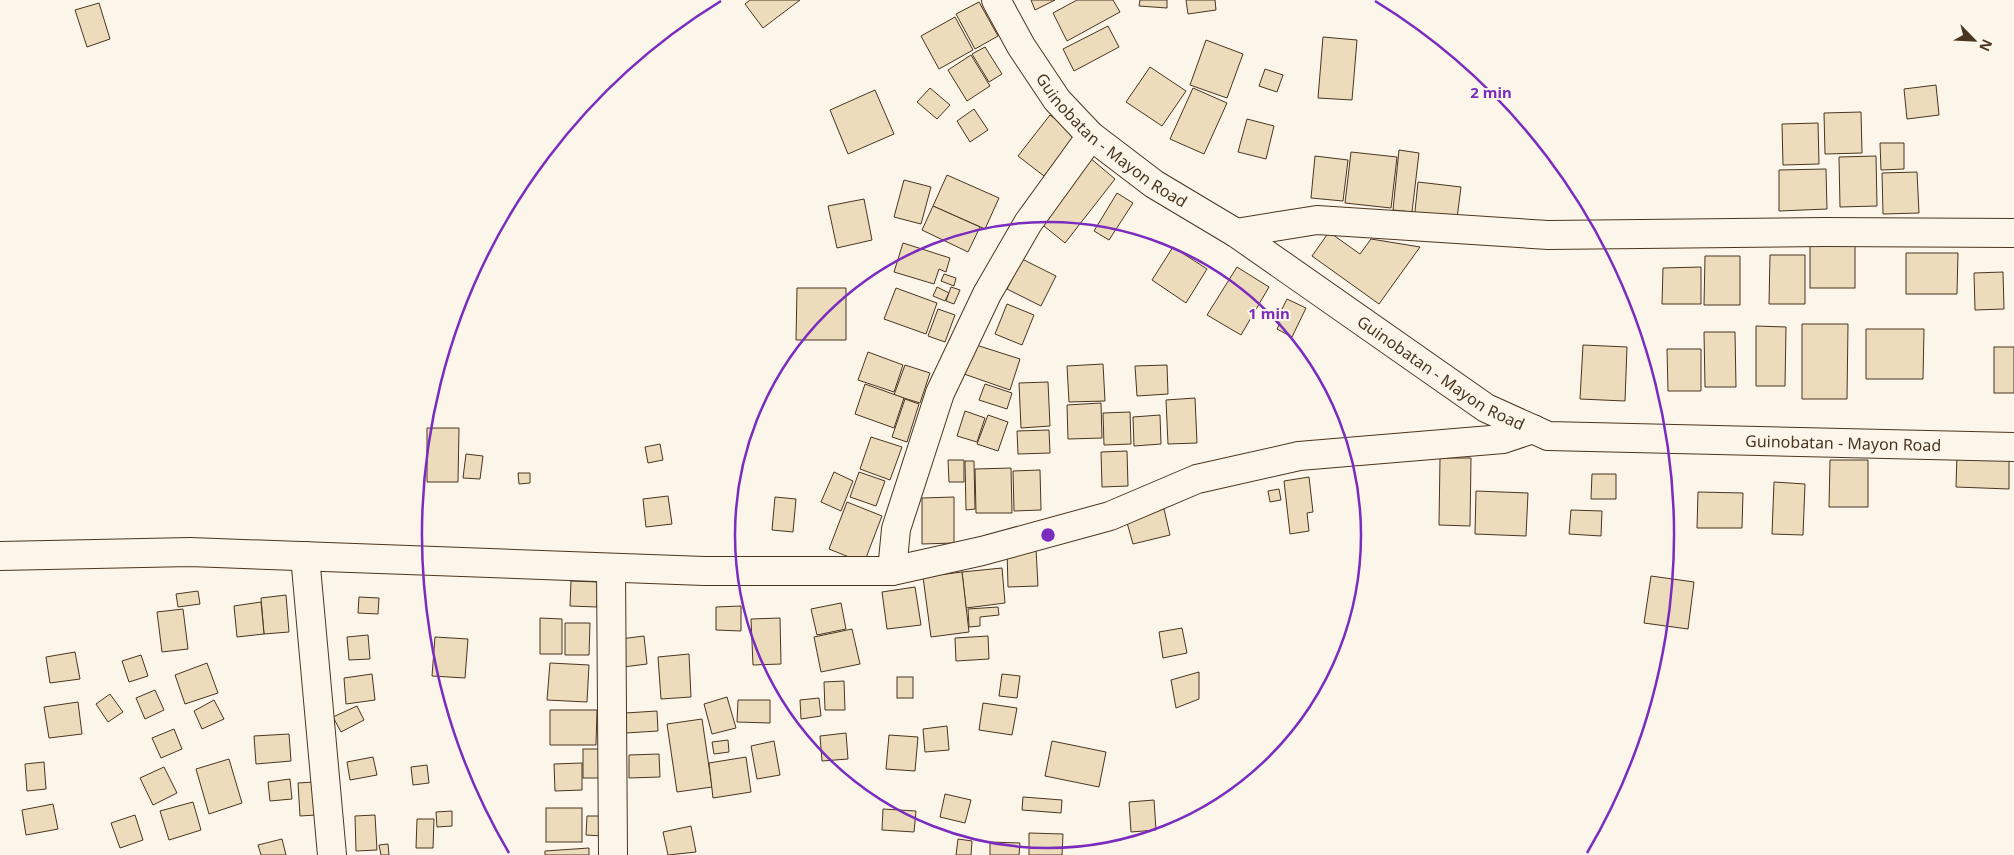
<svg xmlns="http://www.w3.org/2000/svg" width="2014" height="855" viewBox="0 0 2014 855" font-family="'Noto Sans',sans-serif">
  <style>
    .building { fill: #ecdcbc; stroke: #4a3520 }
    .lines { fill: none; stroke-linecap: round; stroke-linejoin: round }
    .minor-casing { stroke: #4a3520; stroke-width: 30 }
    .major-casing { stroke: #4a3520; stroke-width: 30 }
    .minor { stroke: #fbf6e9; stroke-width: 28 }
    .major { stroke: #fbf6e9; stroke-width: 28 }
    .ring { fill: none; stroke: #7b2cbf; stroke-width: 2.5 }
    .labels { text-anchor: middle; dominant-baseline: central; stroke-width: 4; stroke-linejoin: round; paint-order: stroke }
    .street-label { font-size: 16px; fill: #4a3520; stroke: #fbf6e9 }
    .centre { fill: #7b2cbf; stroke: #fbf6e9; stroke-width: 2.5 }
    .ring-label { font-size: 15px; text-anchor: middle; font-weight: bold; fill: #7b2cbf; stroke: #fbf6e9; stroke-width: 4; stroke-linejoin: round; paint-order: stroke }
  </style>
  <rect width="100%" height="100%" fill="#fbf6e9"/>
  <!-- building -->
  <g class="building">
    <path d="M750,0H800L763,28L745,4Z"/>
    <path d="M1031,0H1055L1035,10Z"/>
    <path d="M1077,0H1113L1120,12L1067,41L1053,13Z"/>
    <path d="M1140,0H1167V8L1139,6Z"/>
    <path d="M1186,0H1215L1216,10L1188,14Z"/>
    <path d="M979,2L998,36L975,49L956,14Z"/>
    <path d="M99,3L110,39L87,47L75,10Z"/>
    <path d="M955,17L973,50L939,69L921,36Z"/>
    <path d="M1108,26L1119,47L1074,71L1063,49Z"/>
    <path d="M1323,37L1357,40L1352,100L1318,98Z"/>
    <path d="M1206,40L1243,54L1227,98L1190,85Z"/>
    <path d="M985,47L1002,74L989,82L972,54Z"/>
    <path d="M971,55L990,86L967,101L948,70Z"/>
    <path d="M1150,67L1186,91L1162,126L1126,102Z"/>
    <path d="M1265,69L1283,75L1277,92L1259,86Z"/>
    <path d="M1936,85L1939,115L1907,119L1904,89Z"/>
    <path d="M930,88L950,105L937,119L917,102Z"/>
    <path d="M1193,88L1227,103L1204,154L1170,139Z"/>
    <path d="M875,90L894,134L848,154L830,110Z"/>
    <path d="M974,109L988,130L970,142L957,121Z"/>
    <path d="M1861,112L1862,153L1825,154L1824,113Z"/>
    <path d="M1050,115L1076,135L1044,176L1018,156Z"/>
    <path d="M1247,119L1274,126L1266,159L1238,152Z"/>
    <path d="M1818,123L1819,164L1783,165L1782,124Z"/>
    <path d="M1880,143H1904V169L1881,170Z"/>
    <path d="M1399,150L1419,153L1412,212L1393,210Z"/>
    <path d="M1351,152L1397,157L1391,208L1345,203Z"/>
    <path d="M1315,156L1348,160L1343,201L1311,198Z"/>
    <path d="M1876,156L1877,206L1840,207L1839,157Z"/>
    <path d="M1090,158L1115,179L1065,243L1039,222Z"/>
    <path d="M1826,169L1827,209L1779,211V170Z"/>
    <path d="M1917,172L1919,213L1883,214L1882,173Z"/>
    <path d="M947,175L999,198L985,229L933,206Z"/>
    <path d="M904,180L931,187L921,224L894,217Z"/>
    <path d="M1418,182L1461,187L1456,226L1414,221Z"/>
    <path d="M1117,193L1133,203L1109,240L1094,231Z"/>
    <path d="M864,199L872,240L837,248L828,206Z"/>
    <path d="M933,206L980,227L968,252L922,230Z"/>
    <path d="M1329,232L1360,254L1371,239L1420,247L1379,304L1312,256Z"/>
    <path d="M903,243L950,258L946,272L939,269L934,284L894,272Z"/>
    <rect x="1810" y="243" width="45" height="45"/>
    <path d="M1173,247L1207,269L1186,303L1152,280Z"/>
    <path d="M1906,253H1958L1957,294H1906Z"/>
    <path d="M1770,255H1805V304H1769Z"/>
    <path d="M1705,256H1740V305H1704Z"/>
    <path d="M1022,259L1056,276L1041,306L1007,289Z"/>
    <path d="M1237,267L1269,287L1241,335L1207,315Z"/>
    <path d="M1701,267V304H1662L1663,268Z"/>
    <path d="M2003,272L2004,309L1975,310L1974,273Z"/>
    <path d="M944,274L956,278L954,286L941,281Z"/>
    <path d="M937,287L949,293L945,301L933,296Z"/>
    <path d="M951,287L960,290L954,304L946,301Z"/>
    <path d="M797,288H846V340H796Z"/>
    <path d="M896,288L937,303L926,334L884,319Z"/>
    <path d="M1287,299L1306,308L1292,337L1277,329L1280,323L1276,321Z"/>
    <path d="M1007,304L1034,315L1022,345L995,334Z"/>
    <path d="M938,309L955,315L945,342L928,336Z"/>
    <path d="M1802,324H1848L1847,399H1802Z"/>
    <path d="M1756,326L1786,327L1785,386H1756Z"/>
    <path d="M1866,329H1924L1923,379H1866Z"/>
    <path d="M1704,332H1735L1736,387H1705Z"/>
    <path d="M973,344L1020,359L1010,390L964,374Z"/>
    <path d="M1583,345L1627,347L1625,401L1580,399Z"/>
    <rect x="1994" y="347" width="20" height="46"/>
    <path d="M1667,349H1701V391H1668Z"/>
    <path d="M868,352L903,365L894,392L858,380Z"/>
    <path d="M1103,364L1105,401L1069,402L1067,366Z"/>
    <path d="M905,365L930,373L920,403L894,395Z"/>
    <path d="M1167,365L1168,394L1137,396L1135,366Z"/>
    <path d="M1048,382L1050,426L1021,428L1019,383Z"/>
    <path d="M865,384L904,398L894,428L855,414Z"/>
    <path d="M985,384L1012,393L1007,409L979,400Z"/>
    <path d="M1195,398L1197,443L1168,444L1166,400Z"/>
    <path d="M905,399L919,404L907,442L892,437Z"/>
    <path d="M1101,403L1102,438L1068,439L1067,405Z"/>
    <path d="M965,411L985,418L977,442L957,436Z"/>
    <path d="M1130,412L1131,444L1104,445L1103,413Z"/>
    <path d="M988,415L1008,422L998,451L977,444Z"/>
    <path d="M1160,415L1161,444L1134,446L1133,417Z"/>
    <path d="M427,428H459L458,482H427Z"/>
    <path d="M1049,430L1050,453L1018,454L1017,431Z"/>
    <path d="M871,437L902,447L890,480L860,469Z"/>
    <path d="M660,444L663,460L648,463L645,447Z"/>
    <path d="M1127,451L1128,486L1102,487L1101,452Z"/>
    <path d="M466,454L483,456L480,479L463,478Z"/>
    <path d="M1957,454L2009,456V489L1956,487Z"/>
    <path d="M1440,458H1471L1470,526L1439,525Z"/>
    <path d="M948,460H964V482H949Z"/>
    <path d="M1830,460H1868V507H1829Z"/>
    <path d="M965,461H974L975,509L966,510Z"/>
    <path d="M1011,468L1012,513H976L975,469Z"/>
    <path d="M1040,470L1041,510L1014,511L1013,471Z"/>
    <path d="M834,472L853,481L841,511L821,502Z"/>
    <path d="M859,472L885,481L876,506L850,497Z"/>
    <path d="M518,473H530V483L519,484Z"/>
    <path d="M1592,474H1616V499H1591Z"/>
    <path d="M1309,477L1313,512L1307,513L1309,531L1290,534L1284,481Z"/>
    <path d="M1774,482L1805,484L1803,535L1772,534Z"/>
    <path d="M1279,489L1281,500L1270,502L1268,491Z"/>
    <path d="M1476,491L1528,493L1526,536L1475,534Z"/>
    <path d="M1698,492L1743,493L1742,528H1697Z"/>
    <path d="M668,496L672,524L646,527L643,499Z"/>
    <path d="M775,497L796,499L793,532L772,530Z"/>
    <path d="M954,497V543L922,544V498Z"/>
    <path d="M847,502L882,516L864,563L829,549Z"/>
    <path d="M1164,509L1170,535L1133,544L1126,519Z"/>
    <path d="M1571,510L1602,511L1601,536L1569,534Z"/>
    <path d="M1036,549L1038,586L1008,587L1007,550Z"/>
    <path d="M1002,568L1005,603L966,608L962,572Z"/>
    <path d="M962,572L969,632L931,637L923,577Z"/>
    <path d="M1651,576L1694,582L1688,629L1644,623Z"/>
    <path d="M571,581L598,582L597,607L570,606Z"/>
    <path d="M915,587L921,625L887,629L882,592Z"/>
    <path d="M198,591L200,604L178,607L176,594Z"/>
    <path d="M286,595L289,632L264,634L261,598Z"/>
    <path d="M359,597L379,598L378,614L358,613Z"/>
    <path d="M261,602L264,634L237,637L234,606Z"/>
    <path d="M841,603L846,629L817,635L811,609Z"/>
    <path d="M741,606V631L716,630V607Z"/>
    <path d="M998,607L999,615L980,617V626L969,627L968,609Z"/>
    <path d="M183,609L188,649L162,652L157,612Z"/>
    <path d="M540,618L562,619V654H540Z"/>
    <path d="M780,618L781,664L753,665L751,619Z"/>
    <path d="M565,623H590L589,655H565Z"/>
    <path d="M1182,628L1187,653L1163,658L1159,632Z"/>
    <path d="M852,629L860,664L821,672L814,637Z"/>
    <path d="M368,635L370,659L349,660L347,637Z"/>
    <path d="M644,636L647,664L623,667L620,639Z"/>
    <path d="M988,636L989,659L956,661L955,638Z"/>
    <path d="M435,637L468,639L465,678L432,676Z"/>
    <path d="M75,652L80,679L50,683L46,657Z"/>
    <path d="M689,654L691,697L661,699L658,657Z"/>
    <path d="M141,655L148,676L129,682L122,661Z"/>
    <path d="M207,663L218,693L185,704L175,675Z"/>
    <path d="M550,663L589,665L587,702L547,700Z"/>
    <path d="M1199,672V699L1176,708L1171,680Z"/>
    <path d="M372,674L375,700L346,704L344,678Z"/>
    <path d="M1002,674L1020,676L1017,698L999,696Z"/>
    <rect x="897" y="677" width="16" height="21"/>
    <path d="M844,681L845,710H825L824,682Z"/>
    <path d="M155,690L164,710L145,719L136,698Z"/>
    <path d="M110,694L123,712L108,722L96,704Z"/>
    <path d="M727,697L736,728L712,734L704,704Z"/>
    <path d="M819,698L821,716L801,719L800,700Z"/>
    <path d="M214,700L224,719L202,729L194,711Z"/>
    <path d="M738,700H770V723L737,722Z"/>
    <path d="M78,702L82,734L49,738L44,707Z"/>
    <path d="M983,703L1017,708L1012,735L979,730Z"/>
    <path d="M357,706L364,720L341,732L333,717Z"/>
    <path d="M550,710H597L596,745H550Z"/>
    <path d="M657,711L658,731L626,733L625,713Z"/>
    <path d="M702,719L712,787L677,792L667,724Z"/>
    <path d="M947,726L949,750L925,752L923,729Z"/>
    <path d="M174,729L182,749L161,758L152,738Z"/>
    <path d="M846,733L848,759L822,761L820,736Z"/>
    <path d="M289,734L291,761L256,764L254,736Z"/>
    <path d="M889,735L918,737L915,771L886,769Z"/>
    <path d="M728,740L729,752L714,754L712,742Z"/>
    <path d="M774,741L780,775L757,779L751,746Z"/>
    <path d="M1052,741L1106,752L1099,787L1045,776Z"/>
    <rect x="583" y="749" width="18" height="29"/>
    <path d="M659,754L660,777L629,778V755Z"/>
    <path d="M373,757L377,775L350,780L347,762Z"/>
    <path d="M746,757L751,792L713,798L709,763Z"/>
    <path d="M229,759L242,803L209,814L196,769Z"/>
    <path d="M44,762L46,789L27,791L25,764Z"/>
    <path d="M582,763V790L555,791L554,764Z"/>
    <path d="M427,765L429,783L413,785L411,767Z"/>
    <path d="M164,767L177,793L153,805L140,778Z"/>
    <path d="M290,779L292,799L270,801L268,782Z"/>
    <path d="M314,782L316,815L300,816L298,783Z"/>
    <path d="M945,794L971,800L965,823L940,817Z"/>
    <path d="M1023,797L1062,800L1061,813L1022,810Z"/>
    <path d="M1154,800L1156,830L1131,832L1129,802Z"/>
    <path d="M193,802L201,830L169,840L160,811Z"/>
    <path d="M53,804L58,829L26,835L22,810Z"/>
    <rect x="546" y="808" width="36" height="34"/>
    <path d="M883,809L916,811L914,832L882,830Z"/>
    <path d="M452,811V826L437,827L436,812Z"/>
    <path d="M135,815L143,840L120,848L111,823Z"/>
    <path d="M375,815L377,850L356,851L355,816Z"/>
    <path d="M587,816H603L602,836L586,835Z"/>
    <path d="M417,819H434L433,848H416Z"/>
    <path d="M691,826L696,852L668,855L663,832Z"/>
    <path d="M1029,833L1063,834L1062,855H1029Z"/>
    <path d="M282,839L286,855H261L258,845Z"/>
    <path d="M958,839L972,841L971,855H956Z"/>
    <path d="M990,842L1020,843L1019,855H990Z"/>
    <path d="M388,844L389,855H381L379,845Z"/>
    <path d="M589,848V855H545V851Z"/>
  </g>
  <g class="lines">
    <defs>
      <g id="minor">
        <path d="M1236,233L1317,220L1548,235L1825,232L2014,233"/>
        <path d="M0,556L190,552L704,571H892L896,529L940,393L987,294L1028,223L1091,136"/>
        <path d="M305,556L332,855"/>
        <path d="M611,568L613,855"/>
        <path d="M892,571L982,551L1110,516L1197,479L1299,456L1503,439L1533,429"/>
      </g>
      <g id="major">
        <path id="s1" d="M996,0L1021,46L1057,100L1091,136L1154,184L1236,233L1486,408L1548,436L2014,447"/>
      </g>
    </defs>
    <!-- minor casing -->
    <use href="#minor" class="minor-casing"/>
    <!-- major casing -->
    <use href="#major" class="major-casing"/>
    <!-- minor -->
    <use href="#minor" class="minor"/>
    <!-- major -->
    <use href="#major" class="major"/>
  </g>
  <!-- distance rings -->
  <g class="ring">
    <circle cx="1048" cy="535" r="313"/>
    <path d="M509 853A626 626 0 0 1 721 1M1375 1A626 626 0 0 1 1587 853"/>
  </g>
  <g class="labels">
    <!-- street labels -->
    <g class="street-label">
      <text stroke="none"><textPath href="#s1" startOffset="185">Guinobatan - Mayon Road</textPath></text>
      <text stroke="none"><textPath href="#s1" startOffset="590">Guinobatan - Mayon Road</textPath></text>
      <text stroke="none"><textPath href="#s1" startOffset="1010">Guinobatan - Mayon Road</textPath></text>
    </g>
  </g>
  <circle cx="1048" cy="535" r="8" class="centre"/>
  <g class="ring-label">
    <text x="1491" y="98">2 min</text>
    <text x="1269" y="319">1 min</text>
  </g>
  <!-- north arrow -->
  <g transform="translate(1974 40) rotate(114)" stroke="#fbf6e9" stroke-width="4" paint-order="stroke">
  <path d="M0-4L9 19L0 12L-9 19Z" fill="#4a3520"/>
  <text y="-8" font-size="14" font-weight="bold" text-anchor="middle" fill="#4a3520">N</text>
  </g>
</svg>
